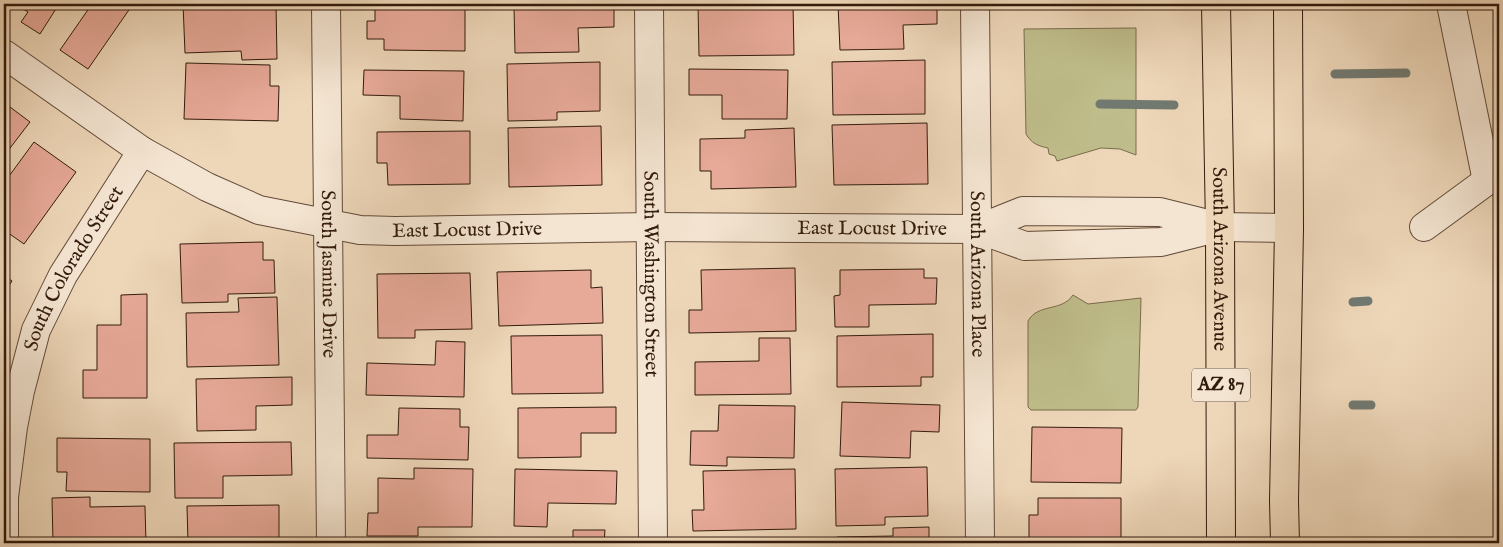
<svg xmlns="http://www.w3.org/2000/svg" width="1503" height="547" viewBox="0 0 1503 547" font-family="'IM FELL English',serif">
  <style>
    .green { fill: #bfbd8b; stroke: #796c4c }
    .lines { fill: none; stroke-linecap: round; stroke-linejoin: round }
    .stream { stroke: #717971; stroke-width: 9 }
    .building { fill: #e7a998; stroke: #331b0c }
    .minor-casing { stroke: #624a37; stroke-width: 30 }
    .major-casing { stroke: #331b0c; stroke-width: 30 }
    .minor { stroke: #f4e5d2; stroke-width: 28 }
    .major { stroke: #eed7b9; stroke-width: 28 }
    .labels { text-anchor: middle; dominant-baseline: central; stroke-width: 5; stroke-linejoin: round; paint-order: stroke }
    .shield { fill: #f4e5d2; stroke: #6d5847; stroke-width: 1 }
    .shield-label { font-size: 19px; font-weight: bold; fill: #331b0c }
    .street-label { font-size: 20px; fill: #331b0c; stroke: #f4e5d2 }
  </style>
  <rect width="100%" height="100%" fill="#eed7b9"/>
  <filter id="stains"><feTurbulence type="fractalNoise" baseFrequency=".004" numOctaves="4"/><feColorMatrix values="0 0 0 0 .2 0 0 0 0 .09 0 0 0 0 .02 0 0 0 .5 -.17"/></filter>
  <radialGradient id="worn" r=".72"><stop offset=".6" stop-color="#630" stop-opacity="0"/><stop offset="1" stop-color="#630" stop-opacity=".3"/></radialGradient>
  <!-- green -->
  <g class="green">
    <path d="M1136,28V155L1120,149L1101,148L1057,161L1055,156L1049,154L1048,148C1038,146 1031,143 1026,134L1024,29Z"/>
    <path d="M1073,295L1088,304L1141,298L1138,407L1136,410H1031L1028,407V321C1038,303 1062,312 1073,295Z"/>
  </g>
  <g class="lines">
    <!-- stream -->
    <g class="stream">
      <path d="M1335,74L1406,73"/>
      <path d="M1100,104L1174,105"/>
      <path d="M1353,302L1368,301"/>
      <path d="M1353,405H1371"/>
    </g>
  </g>
  <!-- building -->
  <g class="building">
    <path d="M15,4H59L40,34L21,22L28,12Z"/>
    <path d="M92,4H133L88,69L60,50Z"/>
    <path d="M183,4H276L277,59L242,60L241,51L185,53Z"/>
    <path d="M375,4H465V51L384,50V39H367V21H375Z"/>
    <path d="M572,4H614V27L578,28L579,52L515,53L514,7L572,6Z"/>
    <path d="M698,4H793L794,55L699,56Z"/>
    <path d="M838,4H937V24L903,25L904,49L840,50Z"/>
    <rect x="1040" y="4" width="76" height="3"/>
    <path d="M925,60V114L833,115L832,62Z"/>
    <path d="M600,62V111L557,112V120L508,121L507,64Z"/>
    <path d="M186,63L270,65V86H279L278,121L184,119Z"/>
    <path d="M689,69L788,70L787,119H722V95H689Z"/>
    <path d="M364,70L464,71L463,121L400,119V96L363,95Z"/>
    <path d="M10,107L30,122L4,156V116Z"/>
    <path d="M927,123L928,184L834,185L832,125Z"/>
    <path d="M601,126L602,185L509,187L508,128Z"/>
    <path d="M794,128L796,187L711,189V171H700V139L745,138V130Z"/>
    <path d="M470,131V184L388,185L387,163H377V132Z"/>
    <path d="M34,142L76,172L24,244L4,230V183Z"/>
    <path d="M263,242V260H274L275,293L228,294V302L182,303L180,244Z"/>
    <path d="M795,268L796,331L689,333V310H702L701,270Z"/>
    <path d="M924,269V278H937L936,304L869,305V327H835L834,296L840,295V270Z"/>
    <path d="M591,270V288L602,287L603,323L499,326L497,272Z"/>
    <path d="M470,273L472,329L415,330V338H378L377,274Z"/>
    <path d="M4,275L12,281L4,293Z"/>
    <path d="M147,294V398H83V370H97V325H121V295Z"/>
    <path d="M277,297L279,365L187,367L186,313L239,312L238,298Z"/>
    <path d="M933,334V377H921V386L837,387V336Z"/>
    <path d="M602,335L603,393L512,394L511,336Z"/>
    <path d="M759,338H790L791,394L695,395V362L759,361Z"/>
    <path d="M436,341L465,342L464,397L366,395L367,363L435,365Z"/>
    <path d="M292,377V405L256,406V430L197,431L196,379Z"/>
    <path d="M842,402L940,405L939,432L911,431L910,458L840,456Z"/>
    <path d="M719,405L795,406L794,458L727,457V466L690,465L691,431H718Z"/>
    <path d="M616,407V433H581V457L518,458V408Z"/>
    <path d="M399,408L460,409V427H469L468,460L367,458V435H398Z"/>
    <path d="M1032,427L1122,428L1121,483L1031,482Z"/>
    <path d="M57,438L150,439V492L66,491L67,472H57Z"/>
    <path d="M291,442L292,475L223,476V498H175L174,443Z"/>
    <path d="M927,467L928,516L885,517V525L836,526L835,469Z"/>
    <path d="M414,468L473,469L472,527H418V536H367L368,513H378V478L414,479Z"/>
    <path d="M515,469L617,471L616,504L548,503L547,527L514,526Z"/>
    <path d="M795,469L796,529L693,531L692,510H704L703,471Z"/>
    <path d="M90,497V507L145,506L146,543H53L52,498Z"/>
    <path d="M1038,498H1121V538H1119V543H1029V515H1038Z"/>
    <path d="M279,505V543H188L187,506Z"/>
    <path d="M929,527V543H837V537L893,536V528Z"/>
    <path d="M573,530H605L604,543H516V538L573,539Z"/>
    <rect x="747" y="539" width="44" height="4"/>
    <path d="M472,542V543H383Z"/>
  </g>
  <g class="lines">
    <defs>
      <g id="minor">
        <path id="s1" d="M326,4L331,543"/>
        <path id="s2" d="M649,4L653,543"/>
        <path id="s3" d="M975,4L980,543"/>
        <path d="M1451,4L1487,181"/>
        <path id="s4" d="M4,54L142,151L207,187L259,210L360,230L395,231L651,227L978,229L1025,246L1161,242L1220,227"/>
        <path d="M1424,227L1499,172"/>
        <path d="M978,229L1023,211L1160,212L1220,227L1289,228"/>
        <path id="s5" d="M4,543V497L13,427L20,391L36,330L63,275L142,151"/>
      </g>
      <g id="major">
        <path id="s6" d="M1216,4L1220,227L1221,543"/>
        <path d="M1285,543L1284,501L1289,228L1288,4"/>
      </g>
    </defs>
    <!-- minor casing -->
    <use href="#minor" class="minor-casing"/>
    <!-- major casing -->
    <use href="#major" class="major-casing"/>
    <!-- minor -->
    <use href="#minor" class="minor"/>
    <!-- major -->
    <use href="#major" class="major"/>
  </g>
  <g class="labels">
    <!-- shield labels -->
    <rect class="shield" x="1192" y="368.5" width="58" height="33" rx="4"/>
    <g class="shield-label">
      <text x="1221" y="385">AZ 87</text>
    </g>
    <!-- street labels -->
    <g class="street-label">
      <text stroke="none"><textPath href="#s4" startOffset="915">East Locust Drive</textPath></text>
      <text stroke="none"><textPath href="#s4" startOffset="510">East Locust Drive</textPath></text>
      <text stroke="none"><textPath href="#s6" startOffset="255">South Arizona Avenue</textPath></text>
      <text stroke="none"><textPath href="#s5" startOffset="288">South Colorado Street</textPath></text>
      <text stroke="none"><textPath href="#s2" startOffset="270">South Washington Street</textPath></text>
      <text stroke="none"><textPath href="#s3" startOffset="270">South Arizona Place</textPath></text>
      <text stroke="none"><textPath href="#s1" startOffset="270">South Jasmine Drive</textPath></text>
    </g>
  </g>
  <!-- margin -->
  <rect width="1503" height="547" fill="none" stroke="#eed7b9" stroke-width="20"/>
  <rect x="5" y="5" width="1493" height="537" fill="none" stroke="#331b0c" stroke-width="2.5"/>
  <rect x="10" y="10" width="1483" height="527" fill="none" stroke="#331b0c"/>
  <rect width="100%" height="100%" filter="url(#stains)"/>
  <rect width="100%" height="100%" fill="url(#worn)"/>
</svg>
